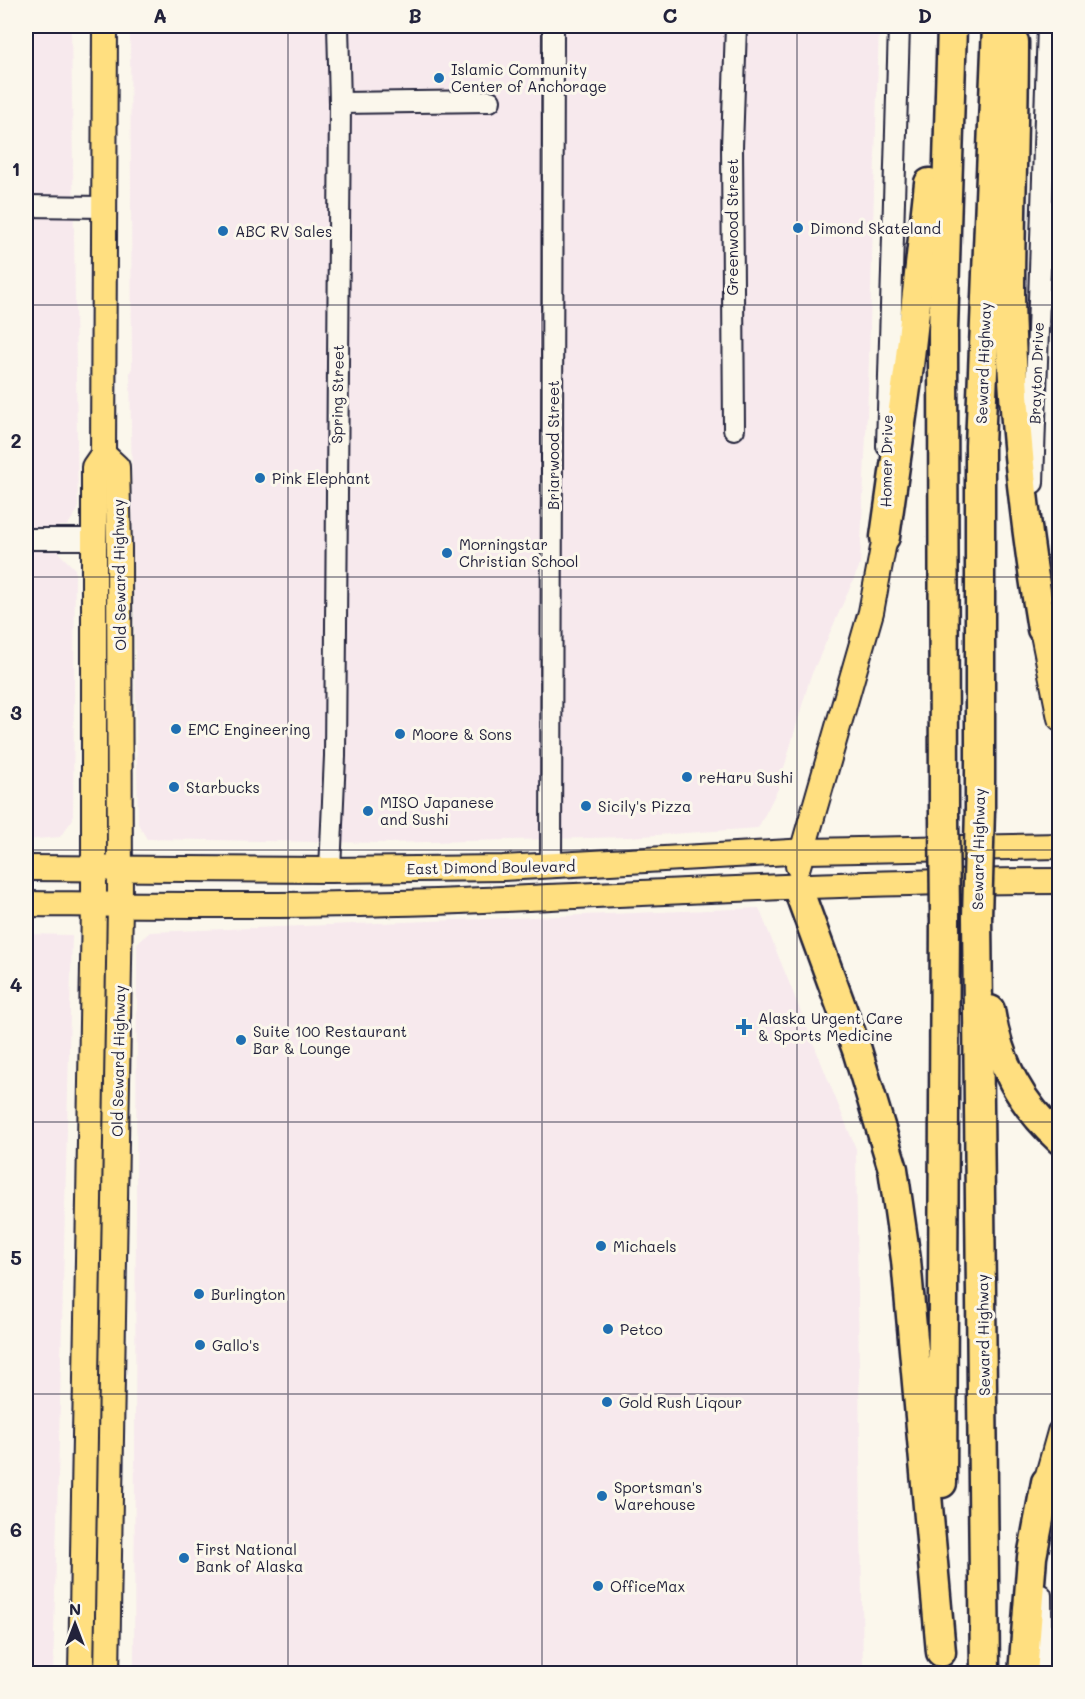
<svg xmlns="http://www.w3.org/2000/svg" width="1085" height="1699" viewBox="0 0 1085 1699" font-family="Mali,sans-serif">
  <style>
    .built { fill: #f7e9ed }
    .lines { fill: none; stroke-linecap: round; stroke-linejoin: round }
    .minor-casing { stroke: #22223b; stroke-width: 24 }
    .major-casing { stroke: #22223b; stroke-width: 28 }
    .highway-casing { stroke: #22223b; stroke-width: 33 }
    .minor { stroke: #fbf7ec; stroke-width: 20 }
    .major { stroke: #ffdf80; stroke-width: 24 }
    .highway { stroke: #ffdf80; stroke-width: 28 }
    .highway-bridge-casing { stroke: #22223b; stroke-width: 33; stroke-linecap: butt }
    .highway-bridge { stroke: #ffdf80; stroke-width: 28 }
    .grid { fill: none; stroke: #22223b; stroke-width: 1.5; stroke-opacity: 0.55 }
    .poi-dot { fill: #1f6fb2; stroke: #fbf7ec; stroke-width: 2 }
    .labels { text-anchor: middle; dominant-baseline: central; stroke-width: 6; stroke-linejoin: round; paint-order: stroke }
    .poi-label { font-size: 15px; fill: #22223b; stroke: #fbf7ec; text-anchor: start }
    .street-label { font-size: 15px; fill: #22223b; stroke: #fbf7ec }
    .neatline { fill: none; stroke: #22223b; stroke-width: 2 }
    .grid-label { font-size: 20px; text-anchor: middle; font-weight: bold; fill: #22223b }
  </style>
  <rect width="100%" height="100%" fill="#fbf7ec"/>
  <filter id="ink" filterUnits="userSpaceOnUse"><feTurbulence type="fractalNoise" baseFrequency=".0167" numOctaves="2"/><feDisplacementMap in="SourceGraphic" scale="12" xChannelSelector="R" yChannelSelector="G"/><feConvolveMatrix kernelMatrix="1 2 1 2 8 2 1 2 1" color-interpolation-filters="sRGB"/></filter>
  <g filter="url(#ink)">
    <!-- built -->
    <g class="built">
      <path d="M26,26H71L78,510L67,526H59L60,554L75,569L73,819L60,837L26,840Z"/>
      <path d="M130,26H879L868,392L860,565L810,678L778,789L758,828L628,837L388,843L147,839L138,824L130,372L132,368Z"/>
      <path d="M759,908L856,1149L863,1673H134L137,943L150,932Z"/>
      <path d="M26,934L72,935L53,1674L26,1673Z"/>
    </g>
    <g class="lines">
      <defs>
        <g id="minor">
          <path d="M340,103L490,101"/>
          <path d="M26,206L104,207"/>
          <path d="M734,429L732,147L736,26"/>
          <path d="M887,446L899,26"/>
          <path d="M1033,483L1048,26"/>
          <path d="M26,539H94"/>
          <path d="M551,865L553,26"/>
          <path d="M330,870L335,756L340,103L338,26"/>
          <path d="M1041,1595L1042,1674"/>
        </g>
        <g id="major">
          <path d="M103,454L117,467L119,548L120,904L107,1674"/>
          <path d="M1042,629L1060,718"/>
          <path d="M798,866L871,612L885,537"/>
          <path d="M26,868L330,870L503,868L807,851L1060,846"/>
          <path d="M26,904C178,905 331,907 483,900C675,892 867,881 1060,881"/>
          <path d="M1046,1482L1060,1432"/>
          <path d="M81,1674L94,905V467L103,454L105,26"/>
        </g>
        <g id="highway">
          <path d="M1014,42C1014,126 1010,210 1010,293C1011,404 1024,520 1042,629"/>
          <path d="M885,537L909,366L929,183"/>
          <path d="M980,809V446L997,26"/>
          <path d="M944,815L943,331L952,26"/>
          <path d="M797,886L857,1050L893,1169L906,1260L941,1652"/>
          <path d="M977,917L985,1674"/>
          <path d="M990,1010C999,1064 1020,1103 1060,1140"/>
          <path d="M942,1483L945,918"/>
          <path d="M1023,1674L1032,1557L1046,1482"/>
        </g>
      </defs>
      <!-- minor casing -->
      <use href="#minor" class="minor-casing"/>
      <!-- major casing -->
      <use href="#major" class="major-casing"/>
      <!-- highway casing -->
      <use href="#highway" class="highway-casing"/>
      <!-- minor -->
      <use href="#minor" class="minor"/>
      <!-- major -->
      <use href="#major" class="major"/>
      <!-- highway -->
      <use href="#highway" class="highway"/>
      <defs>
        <g id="highway-bridge">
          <path d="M944,815L945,918"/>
          <path d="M977,917L980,809"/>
        </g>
      </defs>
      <!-- highway-bridge casing -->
      <use href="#highway-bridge" class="highway-bridge-casing"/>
      <!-- highway-bridge -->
      <use href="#highway-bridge" class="highway-bridge"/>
    </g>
  </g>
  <!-- grid -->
  <path class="grid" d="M288,26V1674M542,26V1674M797,26V1674M26,305H1060M26,577H1060M26,850H1060M26,1122H1060M26,1394H1060"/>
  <!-- markers -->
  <g class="poi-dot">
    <circle cx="439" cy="78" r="6"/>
    <circle cx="798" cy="228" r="6"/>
    <circle cx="223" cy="231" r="6"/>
    <circle cx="260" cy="478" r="6"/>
    <circle cx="447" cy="553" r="6"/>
    <circle cx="176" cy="729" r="6"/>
    <circle cx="400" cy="734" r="6"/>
    <circle cx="687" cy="777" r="6"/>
    <circle cx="174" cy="787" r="6"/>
    <circle cx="586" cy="806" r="6"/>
    <circle cx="368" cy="811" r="6"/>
    <path d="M741 1018h6v6h6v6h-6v6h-6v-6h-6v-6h6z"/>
    <circle cx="241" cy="1040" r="6"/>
    <circle cx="601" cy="1246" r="6"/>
    <circle cx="199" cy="1294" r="6"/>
    <circle cx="608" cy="1329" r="6"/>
    <circle cx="200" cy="1345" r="6"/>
    <circle cx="607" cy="1402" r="6"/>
    <circle cx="602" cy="1496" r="6"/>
    <circle cx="184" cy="1558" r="6"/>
    <circle cx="598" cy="1586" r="6"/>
  </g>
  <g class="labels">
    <!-- poi labels -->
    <g class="poi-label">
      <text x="451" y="69">Islamic Community<tspan x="451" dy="17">Center of Anchorage</tspan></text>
      <text x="810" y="228">Dimond Skateland</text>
      <text x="235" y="231">ABC RV Sales</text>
      <text x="272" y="478">Pink Elephant</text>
      <text x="459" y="544">Morningstar<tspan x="459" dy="17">Christian School</tspan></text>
      <text x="188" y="729">EMC Engineering</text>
      <text x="412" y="734">Moore &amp; Sons</text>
      <text x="699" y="777">reHaru Sushi</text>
      <text x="186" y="787">Starbucks</text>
      <text x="380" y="802">MISO Japanese<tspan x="380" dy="17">and Sushi</tspan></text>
      <text x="598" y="806">Sicily's Pizza</text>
      <text x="758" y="1018">Alaska Urgent Care<tspan x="758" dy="17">&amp; Sports Medicine</tspan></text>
      <text x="253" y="1031">Suite 100 Restaurant<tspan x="253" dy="17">Bar &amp; Lounge</tspan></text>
      <text x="613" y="1246">Michaels</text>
      <text x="211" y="1294">Burlington</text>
      <text x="620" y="1329">Petco</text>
      <text x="212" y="1345">Gallo's</text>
      <text x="619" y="1402">Gold Rush Liqour</text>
      <text x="614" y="1487">Sportsman's<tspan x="614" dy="17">Warehouse</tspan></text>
      <text x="196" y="1549">First National<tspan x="196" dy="17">Bank of Alaska</tspan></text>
      <text x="610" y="1586">OfficeMax</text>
    </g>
    <!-- street labels -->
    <g class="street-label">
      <text transform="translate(732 227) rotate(-90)">Greenwood Street</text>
      <text transform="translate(983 363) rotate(-88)">Seward Highway</text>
      <text transform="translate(1036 373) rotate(-88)">Brayton Drive</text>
      <text transform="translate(337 394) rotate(-89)">Spring Street</text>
      <text transform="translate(553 445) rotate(-90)">Briarwood Street</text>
      <text transform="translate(886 461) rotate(-89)">Homer Drive</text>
      <text transform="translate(119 575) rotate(-91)">Old Seward Highway</text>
      <text transform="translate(978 849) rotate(-89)">Seward Highway</text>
      <text transform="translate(491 867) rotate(-1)">East Dimond Boulevard</text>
      <text transform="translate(118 1061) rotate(-89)">Old Seward Highway</text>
      <text transform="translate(983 1335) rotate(-91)">Seward Highway</text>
    </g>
  </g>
  <!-- margin -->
  <rect width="1085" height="1699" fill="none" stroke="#fbf7ec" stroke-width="66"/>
  <!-- north arrow -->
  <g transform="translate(75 1624)" stroke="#fbf7ec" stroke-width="4.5" paint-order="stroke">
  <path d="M0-4.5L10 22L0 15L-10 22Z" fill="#22223b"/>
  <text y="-9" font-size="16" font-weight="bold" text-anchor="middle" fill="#22223b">N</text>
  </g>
  <rect x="33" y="33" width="1019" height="1633" class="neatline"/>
  <g class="grid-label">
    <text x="160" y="23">A</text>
    <text x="415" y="23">B</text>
    <text x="670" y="23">C</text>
    <text x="925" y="23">D</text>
    <text x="16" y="176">1</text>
    <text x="16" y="448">2</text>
    <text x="16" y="720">3</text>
    <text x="16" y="992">4</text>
    <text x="16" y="1265">5</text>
    <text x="16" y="1537">6</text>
  </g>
</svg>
